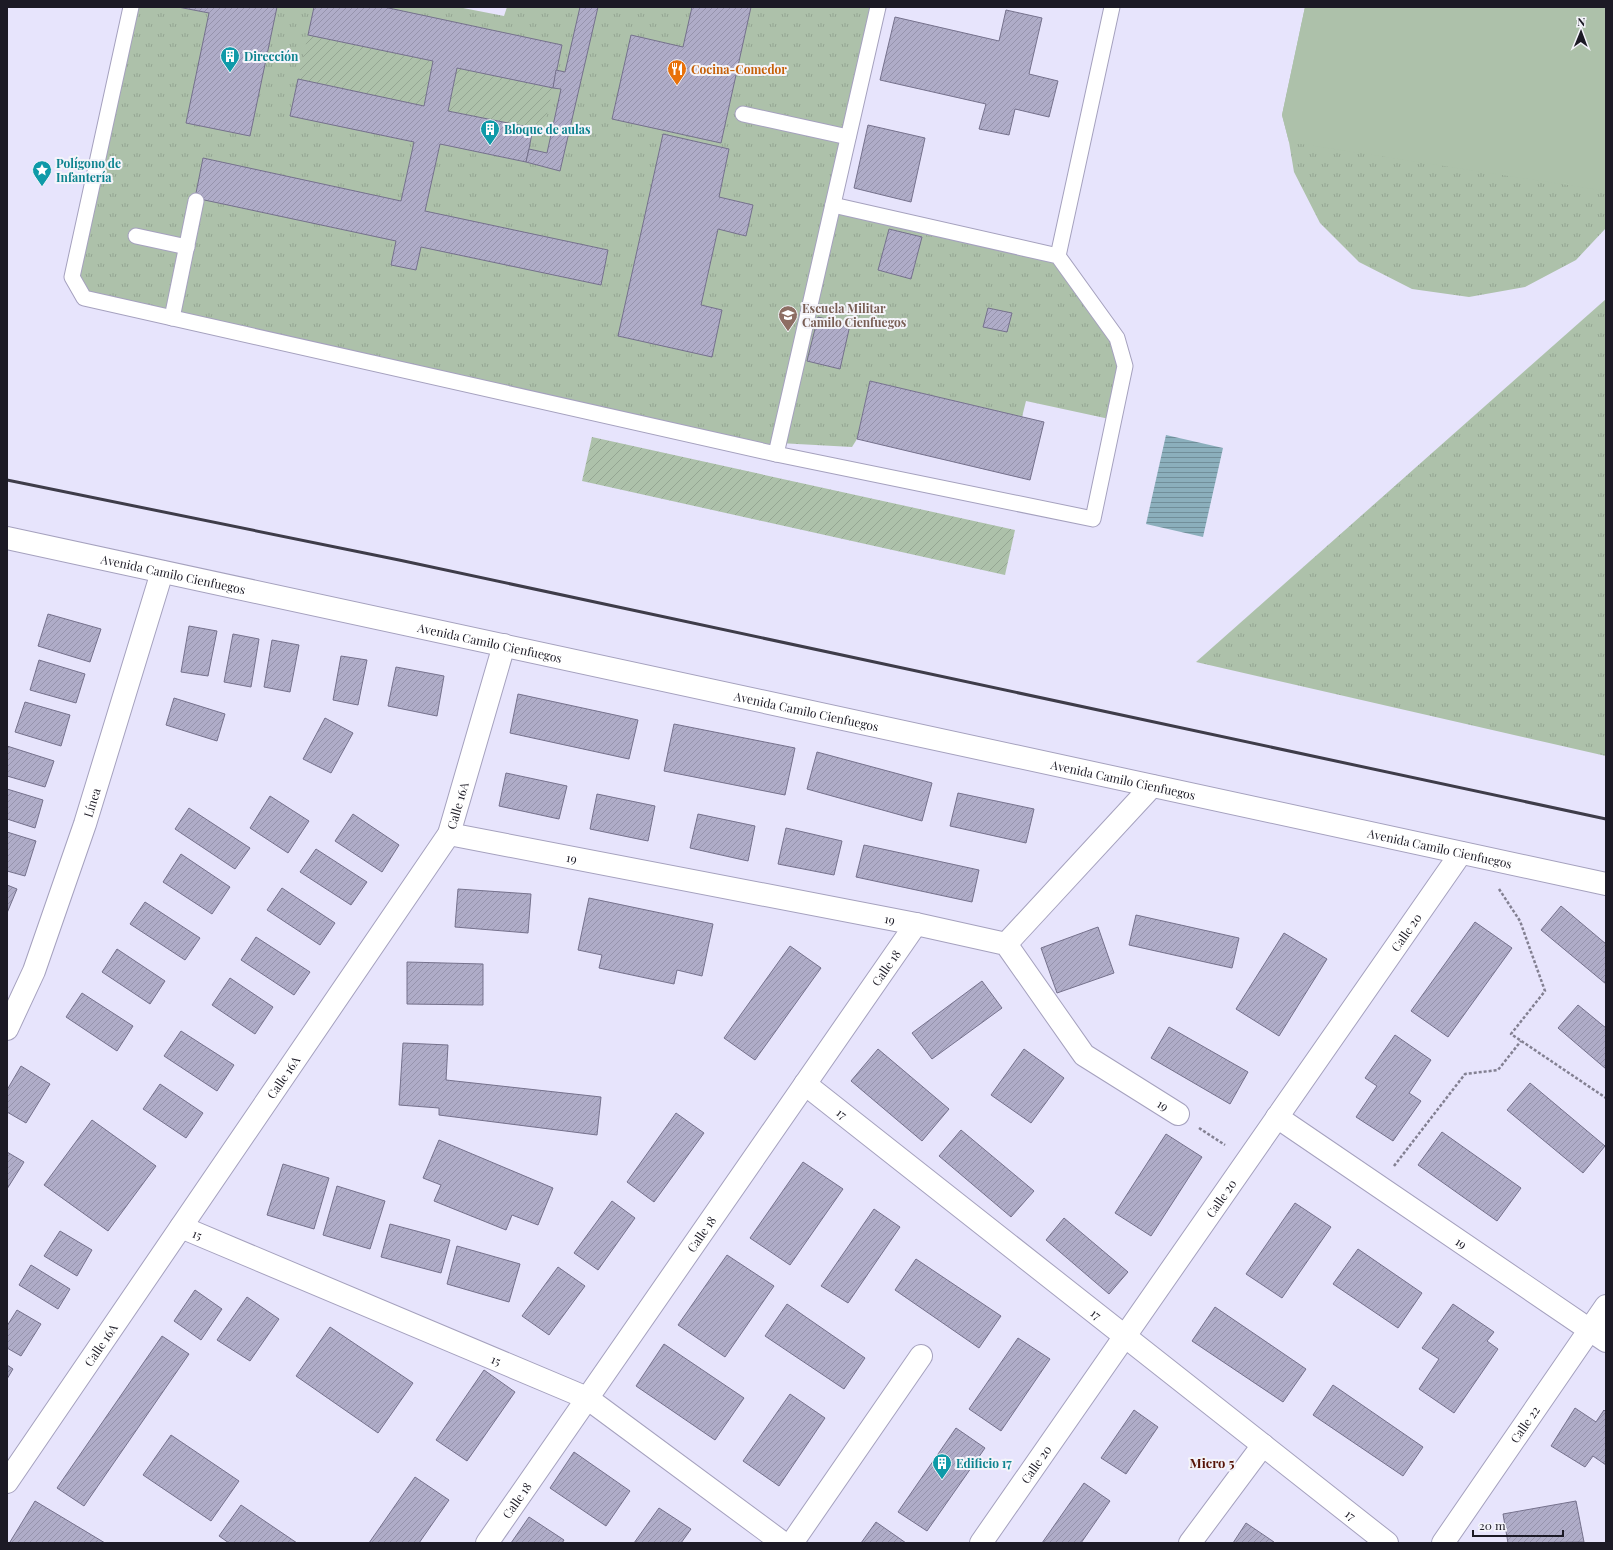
<svg xmlns="http://www.w3.org/2000/svg" width="1613" height="1550" viewBox="0 0 1613 1550" font-family="'Playfair Display',serif">
  <style>
    .grass { fill: url(#grass-tufts) }
    .garden { fill: url(#garden-furrows) }
    .pitch { fill: #adc1aa }
    .water { fill: url(#water-rules) }
    .building { fill: url(#building-hatch); stroke: #75718c }
    .lines { fill: none; stroke-linecap: round; stroke-linejoin: round }
    .service-casing { stroke: #a5a1be; stroke-width: 17 }
    .minor-casing { stroke: #a5a1be; stroke-width: 24 }
    .tertiary-casing { stroke: #a5a1be; stroke-width: 24 }
    .path { stroke: #838092; stroke-width: 2.5; stroke-dasharray: 3 2; stroke-linecap: butt }
    .service { stroke: #fff; stroke-width: 15 }
    .minor { stroke: #fff; stroke-width: 22 }
    .tertiary { stroke: #fff; stroke-width: 22 }
    .rail { stroke: #3e3c49; stroke-width: 3 }
    .labels { text-anchor: middle; dominant-baseline: central; stroke-width: 4; stroke-linejoin: round; paint-order: stroke }
    .culture-label { font-size: 12px; font-weight: bold; fill: #0d838f; stroke: #f4f4fa; text-anchor: start }
    .food-label { font-size: 12px; font-weight: bold; fill: #c56008; stroke: #f4f4fa; text-anchor: start }
    .education-label { font-size: 12px; font-weight: bold; fill: #785e54; stroke: #f4f4fa; text-anchor: start }
    .street-label { font-size: 12px; fill: #1c1a25; stroke: #f4f4fa }
    .neighbourhood-label { font-size: 13px; font-weight: bold; fill: #571507; stroke: #f4f4fa }
  </style>
  <defs>
    <pattern id="grass-tufts" width="24" height="20" patternUnits="userSpaceOnUse"><rect width="24" height="20" fill="#adc1aa"/><path d="M3 7l-1-3M5 7V3M7 7l1-3M15 17l-1-3M17 17v-4M19 17l1-3" fill="none" stroke="#94a592"/></pattern>
    <pattern id="garden-furrows" width="10" height="10" patternUnits="userSpaceOnUse"><rect width="10" height="10" fill="#adc1aa"/><path d="M-1 1l2-2M0 10L10 0M9 11l2-2" fill="none" stroke="#94a592"/></pattern>
    <pattern id="water-rules" width="6" height="5" patternUnits="userSpaceOnUse"><rect width="6" height="5" fill="#8bafbc"/><path d="M0 2.5h6" fill="none" stroke="#718e99"/></pattern>
    <pattern id="building-hatch" width="6" height="6" patternUnits="userSpaceOnUse"><rect width="6" height="6" fill="#afacc8"/><path d="M-1 1l2-2M0 6l6-6M5 7l2-2" fill="none" stroke="#9693ac"/></pattern>
  </defs>
  <rect width="100%" height="100%" fill="#e7e4fc"/>
  <!-- grass -->
  <g class="grass">
    <path d="M131,7H458L504,16L507,7H878L833,205L1058,256L1125,366L1114,420L1026,401L1022,417L870,381L857,439L852,447L779,443L781,460L84,298L72,277Z"/>
    <path d="M1305,7H1606V228L1576,260L1525,287L1469,297L1412,289L1359,262L1320,223L1294,172L1289,142L1282,115Z"/>
    <path d="M1606,299V756L1196,662Z"/>
  </g>
  <!-- garden -->
  <g class="garden">
    <path d="M308,35L433,61L424,106L298,79Z"/>
    <path d="M457,68L553,88L543,130L448,111Z"/>
    <path d="M592,437L1015,530L1005,575L582,481Z"/>
  </g>
  <!-- pitch -->
  <path class="pitch" d="M1305,7H1606V191L1289,142L1282,115Z"/>
  <!-- water -->
  <path class="water" d="M1166,435L1223,448L1203,537L1146,524Z"/>
  <!-- building -->
  <g class="building">
    <path d="M178,7H277L250,136L186,123L209,13Z"/>
    <path d="M314,7H384L562,45L553,88L457,68L448,111L533,128L529,149L526,162L440,144L425,211L608,250L601,285L421,247L416,270L391,265L396,241L195,198L203,158L401,201L414,142L290,116L298,79L424,106L433,61L308,35Z"/>
    <path d="M580,7H598L560,171L526,162L529,149L547,153L561,89L553,88L556,70L565,72Z"/>
    <path d="M692,7H751L721,143L612,119L631,35L683,47Z"/>
    <path d="M1006,10L1042,18L1029,74L1058,81L1049,117L1015,109L1009,135L979,129L986,104L880,80L895,17L999,41Z"/>
    <path d="M868,125L925,138L911,202L854,188Z"/>
    <path d="M663,134L729,149L719,197L753,205L746,236L718,229L701,305L722,310L712,357L618,336Z"/>
    <path d="M889,229L922,237L911,279L878,270Z"/>
    <path d="M988,308L1012,313L1007,332L983,327Z"/>
    <path d="M818,317L850,325L840,369L807,361Z"/>
    <path d="M870,381L1044,422L1030,480L857,439Z"/>
    <path d="M48,614L101,629L90,662L38,646Z"/>
    <path d="M189,626L217,631L208,676L181,672Z"/>
    <path d="M233,634L259,639L251,687L224,682Z"/>
    <path d="M272,640L299,645L290,692L264,687Z"/>
    <path d="M341,656L367,660L358,705L333,700Z"/>
    <path d="M39,660L85,674L76,703L30,690Z"/>
    <path d="M396,667L444,676L437,716L388,706Z"/>
    <path d="M518,694L638,720L629,759L510,733Z"/>
    <path d="M174,698L225,714L217,741L166,725Z"/>
    <path d="M25,702L70,715L61,746L15,732Z"/>
    <path d="M325,718L353,733L331,773L303,759Z"/>
    <path d="M674,724L795,748L785,795L664,771Z"/>
    <path d="M7,746L54,761L45,787L7,776Z"/>
    <path d="M817,752L932,783L922,821L807,789Z"/>
    <path d="M506,773L567,786L559,819L499,806Z"/>
    <path d="M7,789L43,800L35,828L7,819Z"/>
    <path d="M958,793L1034,809L1026,843L950,826Z"/>
    <path d="M597,794L655,806L648,841L590,829Z"/>
    <path d="M270,796L309,821L288,853L250,828Z"/>
    <path d="M189,808L250,848L235,869L175,829Z"/>
    <path d="M353,814L399,845L382,872L335,841Z"/>
    <path d="M698,814L755,826L748,861L690,848Z"/>
    <path d="M786,828L842,841L834,875L778,864Z"/>
    <path d="M7,832L36,841L25,876L7,871Z"/>
    <path d="M864,845L979,870L972,902L856,877Z"/>
    <path d="M316,849L367,882L351,905L300,872Z"/>
    <path d="M181,854L230,887L212,914L163,882Z"/>
    <path d="M7,885L17,889L7,913Z"/>
    <path d="M282,888L335,923L320,945L267,910Z"/>
    <path d="M458,889L531,894L528,933L455,927Z"/>
    <path d="M589,898L713,924L702,976L677,970L674,984L599,968L602,955L578,950Z"/>
    <path d="M145,902L200,938L185,960L130,924Z"/>
    <path d="M1561,906L1606,944V984L1541,930Z"/>
    <path d="M1136,915L1239,938L1232,968L1129,945Z"/>
    <path d="M1475,922L1512,948L1448,1037L1411,1011Z"/>
    <path d="M1098,927L1114,973L1057,993L1041,948Z"/>
    <path d="M1284,933L1327,959L1279,1036L1236,1009Z"/>
    <path d="M256,937L310,972L294,995L241,960Z"/>
    <path d="M790,946L821,968L755,1060L724,1038Z"/>
    <path d="M117,949L165,981L150,1004L102,972Z"/>
    <path d="M407,962L483,964V1005L407,1004Z"/>
    <path d="M230,978L273,1007L255,1034L212,1005Z"/>
    <path d="M982,981L1002,1008L932,1059L912,1033Z"/>
    <path d="M82,993L133,1026L117,1051L66,1017Z"/>
    <path d="M1578,1005L1606,1028V1069L1558,1028Z"/>
    <path d="M1169,1027L1248,1072L1230,1104L1151,1058Z"/>
    <path d="M181,1031L234,1065L217,1091L164,1056Z"/>
    <path d="M1395,1035L1431,1060L1409,1093L1421,1101L1393,1141L1356,1117L1377,1086L1365,1078Z"/>
    <path d="M403,1043L448,1045L446,1080L601,1097L597,1135L439,1115V1108L399,1105Z"/>
    <path d="M878,1049L949,1109L922,1141L851,1081Z"/>
    <path d="M1024,1049L1064,1078L1031,1123L991,1095Z"/>
    <path d="M21,1066L50,1084L26,1123L7,1112V1090Z"/>
    <path d="M1530,1083L1605,1146L1583,1173L1507,1110Z"/>
    <path d="M160,1084L203,1113L186,1138L143,1109Z"/>
    <path d="M676,1113L704,1133L654,1202L627,1182Z"/>
    <path d="M92,1120L156,1166L108,1231L44,1185Z"/>
    <path d="M961,1130L1034,1191L1011,1217L939,1156Z"/>
    <path d="M1442,1132L1521,1188L1497,1221L1418,1165Z"/>
    <path d="M1166,1134L1202,1157L1151,1236L1115,1213Z"/>
    <path d="M439,1140L553,1188L538,1225L512,1215L506,1230L434,1201L441,1185L423,1178Z"/>
    <path d="M7,1152L24,1162L7,1189Z"/>
    <path d="M803,1162L843,1189L790,1265L750,1238Z"/>
    <path d="M283,1164L329,1178L314,1229L267,1215Z"/>
    <path d="M337,1186L385,1201L370,1249L323,1235Z"/>
    <path d="M612,1201L635,1218L598,1270L574,1253Z"/>
    <path d="M1295,1203L1331,1227L1282,1298L1246,1274Z"/>
    <path d="M874,1209L900,1227L848,1303L821,1286Z"/>
    <path d="M1064,1218L1128,1272L1109,1294L1046,1240Z"/>
    <path d="M390,1224L450,1240L441,1273L381,1257Z"/>
    <path d="M60,1231L92,1250L77,1276L44,1256Z"/>
    <path d="M457,1246L520,1264L509,1302L447,1284Z"/>
    <path d="M1358,1249L1422,1293L1398,1328L1333,1284Z"/>
    <path d="M727,1255L774,1286L725,1357L678,1325Z"/>
    <path d="M916,1259L1001,1316L979,1348L895,1290Z"/>
    <path d="M31,1265L70,1289L58,1309L19,1285Z"/>
    <path d="M558,1267L585,1286L549,1335L522,1316Z"/>
    <path d="M195,1290L222,1309L201,1340L174,1321Z"/>
    <path d="M247,1297L279,1319L250,1361L217,1340Z"/>
    <path d="M787,1304L865,1358L844,1389L765,1336Z"/>
    <path d="M1453,1304L1494,1332L1487,1341L1498,1349L1454,1413L1419,1389L1439,1359L1422,1348Z"/>
    <path d="M1215,1307L1306,1369L1283,1402L1192,1341Z"/>
    <path d="M17,1310L41,1324L21,1356L7,1348V1326Z"/>
    <path d="M330,1327L413,1383L378,1433L296,1376Z"/>
    <path d="M162,1336L189,1354L84,1506L57,1488Z"/>
    <path d="M1018,1338L1050,1359L1001,1431L969,1409Z"/>
    <path d="M664,1344L744,1398L715,1440L636,1386Z"/>
    <path d="M7,1365L13,1369L7,1379Z"/>
    <path d="M484,1370L515,1392L467,1461L436,1440Z"/>
    <path d="M1333,1385L1423,1447L1403,1476L1313,1415Z"/>
    <path d="M790,1394L825,1418L779,1486L743,1461Z"/>
    <path d="M1575,1408L1596,1422L1604,1410L1606,1412V1465L1593,1456L1585,1467L1551,1446Z"/>
    <path d="M1134,1410L1158,1427L1126,1474L1101,1458Z"/>
    <path d="M956,1428L985,1448L927,1531L898,1512Z"/>
    <path d="M171,1435L239,1481L211,1521L143,1475Z"/>
    <path d="M574,1452L630,1491L606,1526L550,1488Z"/>
    <path d="M415,1477L449,1500L419,1543H369Z"/>
    <path d="M1084,1483L1110,1501L1081,1543H1042Z"/>
    <path d="M35,1501L105,1543H12L10,1542Z"/>
    <path d="M1576,1501L1584,1542L1508,1543L1503,1514Z"/>
    <path d="M241,1505L297,1543H229L219,1536Z"/>
    <path d="M659,1508L691,1529L681,1543H634Z"/>
    <path d="M529,1517L564,1540L562,1543H511Z"/>
    <path d="M876,1522L906,1543H861Z"/>
    <path d="M1246,1523L1274,1542V1543H1233Z"/>
  </g>
  <g class="lines">
    <defs>
      <g id="service">
        <path d="M131,7L72,277L84,298L776,454L878,7"/>
        <path d="M743,114L848,137"/>
        <path d="M136,236L187,247"/>
        <path d="M1058,256L1112,7"/>
        <path d="M172,318L196,201"/>
        <path d="M776,454L1093,519L1125,366L1117,338L1058,256L833,205"/>
      </g>
      <g id="minor">
        <path id="s1" d="M449,834L916,924L1006,944L1084,1055L1178,1114"/>
        <path d="M1006,944L1152,786"/>
        <path id="s2" d="M7,1029L34,971L85,824L162,572"/>
        <path id="s3" d="M805,1084L1387,1543"/>
        <path id="s4" d="M1277,1117L1606,1341"/>
        <path id="s5" d="M181,1227L587,1398L783,1543"/>
        <path id="s6" d="M7,1482L449,834L504,645"/>
        <path id="s7" d="M487,1543L916,924"/>
        <path d="M792,1543L921,1356"/>
        <path id="s8" d="M981,1543L1461,853"/>
        <path d="M1190,1543L1263,1445"/>
        <path id="s9" d="M1443,1543L1606,1306"/>
      </g>
      <g id="tertiary">
        <path id="s10" d="M7,538L1606,884"/>
      </g>
    </defs>
    <!-- service casing -->
    <use href="#service" class="service-casing"/>
    <!-- minor casing -->
    <use href="#minor" class="minor-casing"/>
    <!-- tertiary casing -->
    <use href="#tertiary" class="tertiary-casing"/>
    <!-- path -->
    <g class="path">
      <path d="M1499,889L1520,921L1545,991L1511,1034L1606,1098"/>
      <path d="M1199,1128L1225,1145"/>
      <path d="M1394,1166L1465,1074L1498,1070L1521,1041"/>
    </g>
    <!-- service -->
    <use href="#service" class="service"/>
    <!-- minor -->
    <use href="#minor" class="minor"/>
    <!-- tertiary -->
    <use href="#tertiary" class="tertiary"/>
    <!-- rail -->
    <path class="rail" d="M7,480L399,560L1606,819"/>
  </g>
  <!-- icons -->
  <defs>
    <symbol id="building-pin" viewBox="-11 -11 22 30"><path d="M0 17L-7.5 6A9.5 9.5 0 1 1 7.5 6Z" fill="#0f9aa8" stroke="#f4f4fa"/><path d="M-4-6H4V6H1V3H-1V6H-4ZM-2.5-4.3h1.7v1.8h-1.7ZM.8-4.3h1.7v1.8H.8ZM-2.5-1h1.7V.8h-1.7ZM.8-1h1.7V.8H.8Z" fill="#fff"/></symbol>
    <symbol id="restaurant-pin" viewBox="-11 -11 22 30"><path d="M0 17L-7.5 6A9.5 9.5 0 1 1 7.5 6Z" fill="#e8710a" stroke="#f4f4fa"/><path d="M-5-6h1v4h1v-4h1v4h1v-4h1v5L-1.5 .5V6h-2V.5L-5-1ZM5-6V6H3V1.5H1.5Q1.5-4 5-6Z" fill="#fff"/></symbol>
    <symbol id="sight-pin" viewBox="-11 -11 22 30"><path d="M0 17L-7.5 6A9.5 9.5 0 1 1 7.5 6Z" fill="#0f9aa8" stroke="#f4f4fa"/><path d="M0-6L1.8-2.2L6-1.7L2.9 1.2L3.7 5.4L0 3.3L-3.7 5.4L-2.9 1.2L-6-1.7L-1.8-2.2Z" fill="#fff"/></symbol>
    <symbol id="school-pin" viewBox="-11 -11 22 30"><path d="M0 17L-7.5 6A9.5 9.5 0 1 1 7.5 6Z" fill="#8d6e63" stroke="#f4f4fa"/><path d="M0-5L7-2L0 1L-7-2ZM-4 1L0 2.5L4 1V4Q0 6-4 4Z" fill="#fff"/></symbol>
  </defs>
  <g fill-rule="evenodd">
    <use href="#building-pin" x="219" y="45" width="22" height="30"/>
    <use href="#restaurant-pin" x="666" y="58" width="22" height="30"/>
    <use href="#building-pin" x="479" y="118" width="22" height="30"/>
    <use href="#sight-pin" x="31" y="159" width="22" height="30"/>
    <use href="#school-pin" x="777" y="304" width="22" height="30"/>
    <use href="#building-pin" x="931" y="1452" width="22" height="30"/>
  </g>
  <g class="labels">
    <!-- culture labels -->
    <g class="culture-label">
      <text x="244" y="56">Dirección</text>
      <text x="504" y="129">Bloque de aulas</text>
      <text x="56" y="163">Polígono de<tspan x="56" dy="14">Infantería</tspan></text>
      <text x="956" y="1463">Edificio 17</text>
    </g>
    <!-- food labels -->
    <g class="food-label">
      <text x="691" y="69">Cocina-Comedor</text>
    </g>
    <!-- education labels -->
    <g class="education-label">
      <text x="802" y="308">Escuela Militar<tspan x="802" dy="14">Camilo Cienfuegos</tspan></text>
    </g>
    <!-- street labels -->
    <g class="street-label">
      <text stroke="none"><textPath href="#s10" startOffset="170">Avenida Camilo Cienfuegos</textPath></text>
      <text stroke="none"><textPath href="#s10" startOffset="494">Avenida Camilo Cienfuegos</textPath></text>
      <text stroke="none"><textPath href="#s10" startOffset="818">Avenida Camilo Cienfuegos</textPath></text>
      <text stroke="none"><textPath href="#s10" startOffset="1142">Avenida Camilo Cienfuegos</textPath></text>
      <text stroke="none"><textPath href="#s2" startOffset="242">Línea</textPath></text>
      <text stroke="none"><textPath href="#s6" startOffset="814">Calle 16A</textPath></text>
      <text stroke="none"><textPath href="#s10" startOffset="1466">Avenida Camilo Cienfuegos</textPath></text>
      <text stroke="none"><textPath href="#s1" startOffset="125">19</textPath></text>
      <text stroke="none"><textPath href="#s1" startOffset="449">19</textPath></text>
      <text stroke="none"><textPath href="#s8" startOffset="744">Calle 20</textPath></text>
      <text stroke="none"><textPath href="#s7" startOffset="700">Calle 18</textPath></text>
      <text stroke="none"><textPath href="#s6" startOffset="490">Calle 16A</textPath></text>
      <text stroke="none"><textPath href="#s1" startOffset="797">19</textPath></text>
      <text stroke="none"><textPath href="#s3" startOffset="47">17</textPath></text>
      <text stroke="none"><textPath href="#s8" startOffset="420">Calle 20</textPath></text>
      <text stroke="none"><textPath href="#s7" startOffset="376">Calle 18</textPath></text>
      <text stroke="none"><textPath href="#s5" startOffset="18">15</textPath></text>
      <text stroke="none"><textPath href="#s4" startOffset="223">19</textPath></text>
      <text stroke="none"><textPath href="#s3" startOffset="371">17</textPath></text>
      <text stroke="none"><textPath href="#s6" startOffset="166">Calle 16A</textPath></text>
      <text stroke="none"><textPath href="#s5" startOffset="342">15</textPath></text>
      <text stroke="none"><textPath href="#s9" startOffset="144">Calle 22</textPath></text>
      <text stroke="none"><textPath href="#s8" startOffset="96">Calle 20</textPath></text>
      <text stroke="none"><textPath href="#s7" startOffset="52">Calle 18</textPath></text>
      <text stroke="none"><textPath href="#s3" startOffset="695">17</textPath></text>
    </g>
    <!-- neighbourhood labels -->
    <g class="neighbourhood-label">
      <text x="1212" y="1462">Micro 5</text>
    </g>
  </g>
  <!-- border -->
  <rect width="1613" height="1550" fill="none" stroke="#1c1a25" stroke-width="16"/>
  <!-- north arrow -->
  <g transform="translate(1581 32) rotate(1)" stroke="#f4f4fa" stroke-width="3" paint-order="stroke">
  <path d="M0-3L7 15L0 10L-7 15Z" fill="#1c1a25"/>
  <text y="-6" font-size="11" font-weight="bold" text-anchor="middle" fill="#1c1a25">N</text>
  </g>
  <!-- scale -->
  <path d="M1473 1530v6h90v-6" fill="none" stroke="#1c1a25" stroke-width="2"/>
  <text x="1479" y="1530" font-size="12" fill="#1c1a25" stroke="#f4f4fa" stroke-width="3" paint-order="stroke">20 m</text>
</svg>
